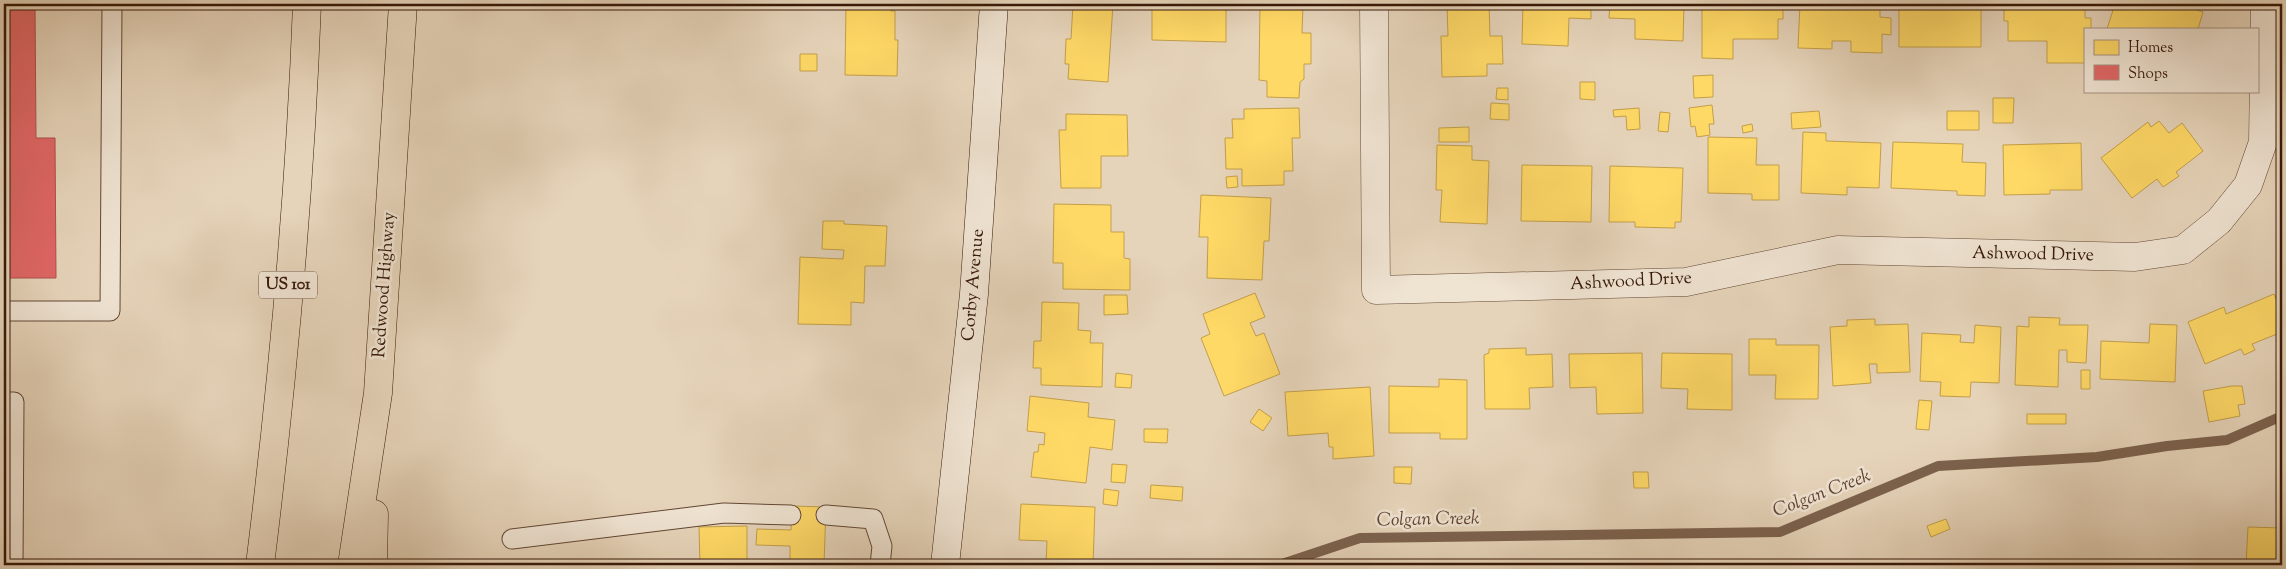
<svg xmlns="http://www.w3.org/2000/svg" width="2286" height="569" font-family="'Sorts Mill Goudy',serif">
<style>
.homes{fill:#ffd966;stroke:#c39f4a}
.shops{fill:#e06666;stroke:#ad4f4a}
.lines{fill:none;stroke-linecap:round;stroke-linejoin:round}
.stream{stroke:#7c624e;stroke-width:10}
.lane-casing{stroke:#634734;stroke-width:21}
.street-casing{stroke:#634734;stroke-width:29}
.secondary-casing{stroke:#371808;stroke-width:29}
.highway-casing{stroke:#371808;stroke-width:29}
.lane{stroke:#efe3d2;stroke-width:19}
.street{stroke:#efe3d2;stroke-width:28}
.secondary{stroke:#efe3d2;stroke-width:28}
.highway{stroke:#e6d4ba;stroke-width:28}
.labels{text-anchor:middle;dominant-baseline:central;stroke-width:5;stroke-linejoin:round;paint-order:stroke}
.shield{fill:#efe3d2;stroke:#6e5545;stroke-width:1}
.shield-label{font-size:16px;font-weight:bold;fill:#371808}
.street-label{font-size:18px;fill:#371808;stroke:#efe3d2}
.water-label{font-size:19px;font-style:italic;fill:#5f4331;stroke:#efe3d2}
</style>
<rect width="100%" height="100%" fill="#e6d4ba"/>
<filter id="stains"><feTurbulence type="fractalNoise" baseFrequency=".004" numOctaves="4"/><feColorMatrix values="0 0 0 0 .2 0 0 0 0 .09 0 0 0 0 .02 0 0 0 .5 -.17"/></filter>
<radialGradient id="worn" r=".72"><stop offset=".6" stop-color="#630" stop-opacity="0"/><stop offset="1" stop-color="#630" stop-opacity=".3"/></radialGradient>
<!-- homes -->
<path class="homes" d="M846 4H891V11H895V40H898L897 76 845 75Z
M1073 4H1113L1108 82 1068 79 1069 64H1065L1066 39H1071Z
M1152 4H1226V42L1152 40Z
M1260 4H1303L1302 33H1311V64H1304V79L1300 82 1299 98 1267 97V81L1259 80Z
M1447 4H1489L1490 36H1502L1503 64H1487V76L1442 77 1441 36H1448Z
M1523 4H1591V19L1569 18 1568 46 1522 44Z
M1610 4H1684L1683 41 1635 39V19L1609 18Z
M1702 4H1783V19H1778V39H1733V59L1702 58Z
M1800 4H1880V17L1891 18V35L1882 34V53L1851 52V41H1832V49L1798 48Z
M1899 4H1981V47H1899Z
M2004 4H2085V18H2091V29H2085V63H2047V41H2008V21H2004Z
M2115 4H2178L2203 12 2198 29H2107Z
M800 54H817V71H800Z
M1713 75V97L1694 98 1693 76Z
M1580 82H1595V100L1580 99Z
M1497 88H1508V100L1496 99Z
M1993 98H2014L2013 123H1993Z
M1491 103 1509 104V120L1490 119Z
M1712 105 1714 124H1709L1710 135 1697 137 1695 126 1691 127 1689 108Z
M1299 108 1300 138H1292L1293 171H1284V185L1242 186V169H1226L1225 138H1233L1232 119H1244V109Z
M1639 108 1640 129 1627 130 1626 116 1614 117 1613 110Z
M1819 111 1821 127 1792 129 1791 113Z
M1947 111H1979V130H1947Z
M1660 112 1670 113 1668 132 1658 131Z
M1066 114 1127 115 1128 156H1101V188H1061L1059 130H1066Z
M2159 121 2169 133 2182 123 2203 151 2176 172 2179 176 2163 187 2157 179 2132 198 2101 158 2148 122 2151 127Z
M1752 124 1753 131 1743 133 1742 126Z
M1469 127V142H1439V128Z
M1803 132 1826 133V141L1881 143 1879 188 1847 187V195L1801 193Z
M1708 137 1757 138 1756 165H1779V200H1752V194L1708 193Z
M1893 142 1963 144 1962 162 1986 163 1985 196 1957 195V191L1891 188Z
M2081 143 2082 190H2050V194L2004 195 2003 145Z
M1437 145 1472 146V160L1489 161 1487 224 1440 222 1442 190H1436Z
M1522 165 1592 166 1591 222 1521 221Z
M1610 166 1683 168 1681 222H1675V228L1635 227V222H1609Z
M1237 176 1238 187 1227 188 1226 177Z
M1201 195 1271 198 1269 241H1264L1262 280 1207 278 1208 237H1199Z
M1054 204 1111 205V232H1124V258L1130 259V290L1063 289V263H1053Z
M823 221H844V224L887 226 885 266H865L864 303 851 302V325L798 324 800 257 843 259 844 250 822 249Z
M1255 293 1265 317 1250 323 1256 336 1264 333 1280 374 1224 396 1201 338 1210 334 1203 314Z
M2274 294 2282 314V332L2252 344 2255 350 2244 355 2241 349 2205 364 2188 322 2224 307 2226 314Z
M1104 295H1127L1128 314 1104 315Z
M1042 302 1079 303 1078 330 1091 331 1090 343H1103L1102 387 1041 385V368H1033L1034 341H1041Z
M2029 317 2060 318 2059 325H2088L2086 363 2067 362V350H2059L2058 387 2015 385 2017 326 2029 327Z
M1875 319V325L1908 324 1910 372 1877 373V364H1869L1871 383 1833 386 1830 327 1847 326V320Z
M2150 324 2177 325 2175 382 2100 379 2101 341 2149 343Z
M1975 325 2001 327 1999 383 1971 382 1970 397 1940 396 1941 382 1920 381 1922 333 1961 335 1960 342 1974 343Z
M1749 339H1776V345H1819L1818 399H1775L1776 375H1749Z
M1526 348V355L1552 354 1553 387 1529 388 1530 409H1485L1484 355 1489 353V349Z
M1642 353 1643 413 1597 414 1596 387 1570 388 1569 354Z
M1662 353 1732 354V410L1687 409 1688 389 1661 388Z
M2081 370H2090V389H2081Z
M1116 373 1132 375 1131 388 1115 387Z
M1439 379 1467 380V439H1440V433H1389V386L1439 387Z
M2232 386H2242L2245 404 2238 405 2240 416 2209 422 2203 391Z
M1370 387 1374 456 1333 459V447H1329L1328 433 1288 436 1285 392Z
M1030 396 1089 403 1088 417 1115 420 1112 450 1090 447 1086 483 1031 477 1034 452H1038L1039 444 1044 445 1045 433 1027 431Z
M1919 400 1932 401 1929 430 1916 429Z
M1259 409 1272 418 1263 431 1250 422Z
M2027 414H2066V424H2027Z
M1144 429H1168L1167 443 1144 442Z
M1112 464 1127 465 1125 483 1111 482Z
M1394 467H1412L1411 484 1394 483Z
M1633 472H1648L1649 488H1634Z
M1151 485 1183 487 1182 501 1150 498Z
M1104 489 1119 491 1117 506 1103 504Z
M1021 504 1095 507 1093 565H1046L1047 541 1019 540Z
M792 506 826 507 824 565H790V546L756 545 757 529 791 530Z
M1946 519 1950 529 1931 537 1927 526Z
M747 526V563L700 565 699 527Z
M2248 527 2282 528V565H2246Z
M2158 559 2210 563V565H2157Z
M2001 560 2055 563V565H2001Z
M2068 561 2121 562V565H2068Z"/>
<!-- shops -->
<path class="shops" d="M4 4H35L36 138H55L56 278H4Z"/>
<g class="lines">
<!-- stream -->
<path class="stream" d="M1279 565 1360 538 1780 532 1938 466 2097 457 2167 446 2227 440 2282 416"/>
<!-- lane casing -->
<g class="lane-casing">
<path id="lane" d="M4 311H110L112 4
M4 402H14L13 565
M826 515 873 519 882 546 880 565
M512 539 724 513 791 515"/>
</g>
<!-- street casing -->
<g class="street-casing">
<path id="street" d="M1374 4 1376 290 1686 282 1838 250 2135 257 2183 250 2219 221 2248 185 2263 142 2265 4"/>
</g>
<!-- secondary casing -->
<g class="secondary-casing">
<path id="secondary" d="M945 565 974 294 994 4"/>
</g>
<!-- highway casing -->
<g class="highway-casing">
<path id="highway" d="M260 565C283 379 300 191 307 4
M352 565 378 393 403 4
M373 565 374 514"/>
</g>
<!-- lane -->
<use href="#lane" class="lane"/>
<!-- street -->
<use href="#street" class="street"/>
<!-- secondary -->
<use href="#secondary" class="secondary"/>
<!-- highway -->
<use href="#highway" class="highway"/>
</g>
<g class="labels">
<!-- shield labels -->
<rect class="shield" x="259" y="271.5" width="58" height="27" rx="4"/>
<g class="shield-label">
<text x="288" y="285">US 101</text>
</g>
<!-- street labels -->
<g class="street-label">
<text transform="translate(2033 255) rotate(1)">Ashwood Drive</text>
<text transform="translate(1631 282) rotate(-3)">Ashwood Drive</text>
<text transform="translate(385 285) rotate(-86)">Redwood Highway</text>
<text transform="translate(974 285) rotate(-85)">Corby Avenue</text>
</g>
<!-- water labels -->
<g class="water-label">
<text transform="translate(1822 494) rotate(-21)">Colgan Creek</text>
<text transform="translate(1428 520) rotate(-1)">Colgan Creek</text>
</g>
</g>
<!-- margin -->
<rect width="2286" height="569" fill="none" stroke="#e6d4ba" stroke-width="20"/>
<rect x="5" y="5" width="2276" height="559" fill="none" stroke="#371808" stroke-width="2.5"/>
<rect x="10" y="10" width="2266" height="549" fill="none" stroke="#371808"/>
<!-- legend -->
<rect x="2084" y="28" width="175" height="65" fill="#efe3d2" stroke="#a59281"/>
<rect x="2094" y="40" width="25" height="15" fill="#ffd966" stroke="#a59281"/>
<text x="2128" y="52" font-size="15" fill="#371808">Homes</text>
<rect x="2094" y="65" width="25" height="15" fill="#e06666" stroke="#a59281"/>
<text x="2128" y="78" font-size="15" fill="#371808">Shops</text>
<rect width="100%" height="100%" filter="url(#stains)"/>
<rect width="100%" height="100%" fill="url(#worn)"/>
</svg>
